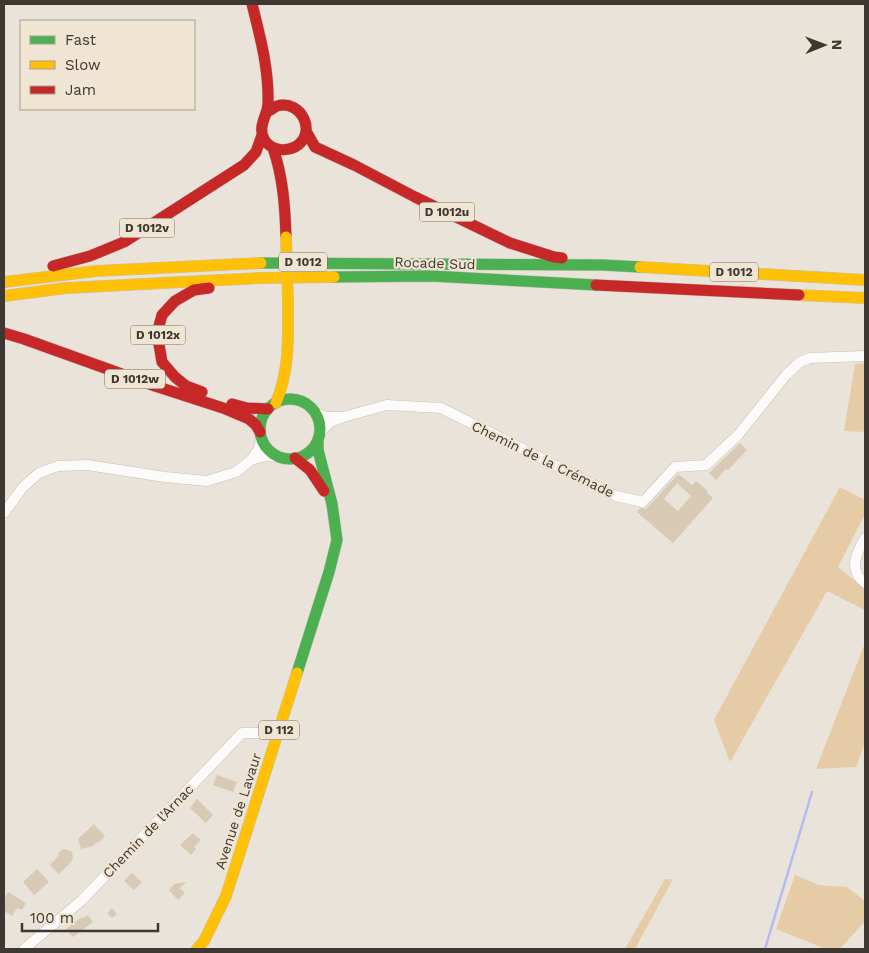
<svg xmlns="http://www.w3.org/2000/svg" width="869" height="953" font-family="'Work Sans',sans-serif">
<style>
.green{fill:#e5cca6}
.lines{fill:none;stroke-linecap:round;stroke-linejoin:round}
.stream{stroke:#b5baf2;stroke-width:2.5}
.building{fill:#d8cab5;fill-rule:evenodd}
.street-casing{stroke:#c5c0b8;stroke-width:11}
.fast-casing{stroke:#c5c0b8;stroke-width:12}
.slow-casing{stroke:#c5c0b8;stroke-width:12}
.jam-casing{stroke:#c5c0b8;stroke-width:12}
.street{stroke:#fcfbf9;stroke-width:10}
.fast{stroke:#4caf50;stroke-width:11}
.slow{stroke:#ffc107;stroke-width:11}
.jam{stroke:#c62828;stroke-width:11}
.slow-bridge-casing{stroke:#c5c0b8;stroke-width:12;stroke-linecap:butt}
.slow-bridge{stroke:#ffc107;stroke-width:11}
.labels{text-anchor:middle;dominant-baseline:central;stroke-width:4.5;stroke-linejoin:round;paint-order:stroke}
.shield{fill:#f0e4d2;stroke:#736c61;stroke-width:1}
.shield-label{font-size:12px;font-weight:bold;fill:#3d3831}
.street-label{font-size:14px;fill:#3d3831;stroke:#f0e4d2}
</style>
<rect width="100%" height="100%" fill="#e9e3d9"/>
<!-- green -->
<path class="green" d="M865 363V432L844 431 855 364Z
M840 487 865 500V514L838 567 865 589V610L827 591 730 762 714 720Z
M865 643V743L856 767 816 769Z
M795 875 819 885 847 887 865 901V921L840 949H826L776 929Z
M665 879H673L635 949H625Z"/>
<g class="lines">
<!-- stream -->
<path class="stream" d="M765 949 812 792"/>
</g>
<!-- building -->
<path class="building" d="M740 443 747 450 728 470 726 469 716 480 709 473Z
M678 474 692 485 696 481 708 491 706 492 713 498 673 543 637 512 640 508 645 509 648 507ZM677 483 691 496 678 511 664 499Z
M217 775 237 782 233 792 213 785Z
M197 799 213 815 206 823 190 808Z
M94 824 105 836 98 843 97 842 93 846 81 849 78 839Z
M193 833 201 840 194 847 196 849 191 855 180 845Z
M63 849H65L72 852 73 858 71 862 59 874 50 865 58 856 59 852Z
M37 869 49 882 34 895 23 882Z
M132 873 142 882 134 890 124 881Z
M186 882 180 888 185 893 178 900 169 890 174 884Z
M8 892 26 903 22 910 17 908 12 916 4 911V906L6 901 4 900V899Z
M112 908 117 914 112 918 107 913Z
M88 915 93 922 73 937 66 929 82 917 83 918Z"/>
<g class="lines">
<!-- street casing -->
<g class="street-casing">
<path id="street" d="M315 413 327 417H339
M319 433 330 422 343 417 387 405 441 408 616 496 643 502 675 467 706 465 738 435 786 375 800 362 810 358 865 356
M251 460 258 450 262 438
M4 513 23 487 39 473 58 466 87 465 165 477 207 481 236 472 251 460 260 457 268 456 280 457
M865 538C856 553 848 571 865 583
M24 949 82 900 242 733H278"/>
</g>
<!-- fast casing -->
<g class="fast-casing">
<path id="fast" d="M261 263 603 265 640 267
M334 277 431 276 596 285
M260 429a30 30 0 1 1 60 0a30 30 0 1 1-60 0Z
M297 673 329 572 337 540 332 504 318 450V439"/>
</g>
<!-- slow casing -->
<g class="slow-casing">
<path id="slow" d="M640 267 865 280
M4 282 96 271 261 263
M799 295 865 298
M4 296 66 288 261 278 334 277
M276 403C290 369 288 337 288 301
M197 949 204 941 226 896 297 673"/>
</g>
<!-- jam casing -->
<g class="jam-casing">
<path id="jam" d="M252 4C260 36 269 69 268 103 268 115 257 126 264 139 270 150 285 152 295 147 318 134 302 99 277 106 274 108 270 110 267 112
M306 131 315 147 354 165 415 197 510 243 554 257 562 258
M273 148C283 177 285 206 286 237
M53 266 90 256 124 242 244 165 256 152 262 135
M596 285 799 295
M4 333 24 339 155 386 223 408 249 419 256 425 260 432
M202 392 186 386 175 377 162 362 157 333 162 315 175 301 194 290 209 288
M232 404 247 408 268 409
M295 458 310 470 324 491"/>
</g>
<!-- street -->
<use href="#street" class="street"/>
<!-- fast -->
<use href="#fast" class="fast"/>
<!-- slow -->
<use href="#slow" class="slow"/>
<!-- jam -->
<use href="#jam" class="jam"/>
<!-- slow-bridge casing -->
<g class="slow-bridge-casing">
<path id="slow-bridge" d="M286 237 288 301"/>
</g>
<!-- slow-bridge -->
<use href="#slow-bridge" class="slow-bridge"/>
</g>
<g class="labels">
<!-- shield labels -->
<g class="shield">
<rect x="419.5" y="202.5" width="55" height="19" rx="4"/>
<rect x="119.5" y="218.5" width="55" height="19" rx="4"/>
<rect x="279" y="252.5" width="48" height="19" rx="4"/>
<rect x="710" y="262.5" width="48" height="19" rx="4"/>
<rect x="130.5" y="325.5" width="55" height="19" rx="4"/>
<rect x="105" y="369.5" width="60" height="19" rx="4"/>
<rect x="259" y="720.5" width="40" height="19" rx="4"/>
</g>
<g class="shield-label">
<text x="447" y="212">D 1012u</text>
<text x="147" y="228">D 1012v</text>
<text x="303" y="262">D 1012</text>
<text x="734" y="272">D 1012</text>
<text x="158" y="335">D 1012x</text>
<text x="135" y="379">D 1012w</text>
<text x="279" y="730">D 112</text>
</g>
<!-- street labels -->
<g class="street-label">
<text transform="translate(435 263) rotate(2)">Rocade Sud</text>
<text transform="translate(543 459) rotate(26)">Chemin de la Crémade</text>
<text transform="translate(238 811) rotate(-72)">Avenue de Lavaur</text>
<text transform="translate(148 831) rotate(-46)">Chemin de l'Arnac</text>
</g>
</g>
<!-- border -->
<rect width="869" height="953" fill="none" stroke="#3d3831" stroke-width="10"/>
<!-- legend -->
<rect x="20" y="20" width="175" height="90" fill="#f0e4d2" stroke="#a89f92"/>
<rect x="30" y="36" width="25" height="8" fill="#4caf50" stroke="#a89f92"/>
<text x="65" y="45" font-size="15" fill="#3d3831">Fast</text>
<rect x="30" y="61" width="25" height="8" fill="#ffc107" stroke="#a89f92"/>
<text x="65" y="70" font-size="15" fill="#3d3831">Slow</text>
<rect x="30" y="86" width="25" height="8" fill="#c62828" stroke="#a89f92"/>
<text x="65" y="95" font-size="15" fill="#3d3831">Jam</text>
<!-- north arrow -->
<g transform="translate(824 45) rotate(89)" stroke="#f0e4d2" stroke-width="4" paint-order="stroke">
<path d="M0-4L9 19L0 12L-9 19Z" fill="#3d3831"/>
<text y="-8" font-size="14" font-weight="bold" text-anchor="middle" fill="#3d3831">N</text>
</g>
<!-- scale -->
<path d="M22 923v8h136v-8" fill="none" stroke="#3d3831" stroke-width="2.5"/>
<text x="30" y="923" font-size="15" fill="#3d3831" stroke="#f0e4d2" stroke-width="4" paint-order="stroke">100 m</text>
</svg>
